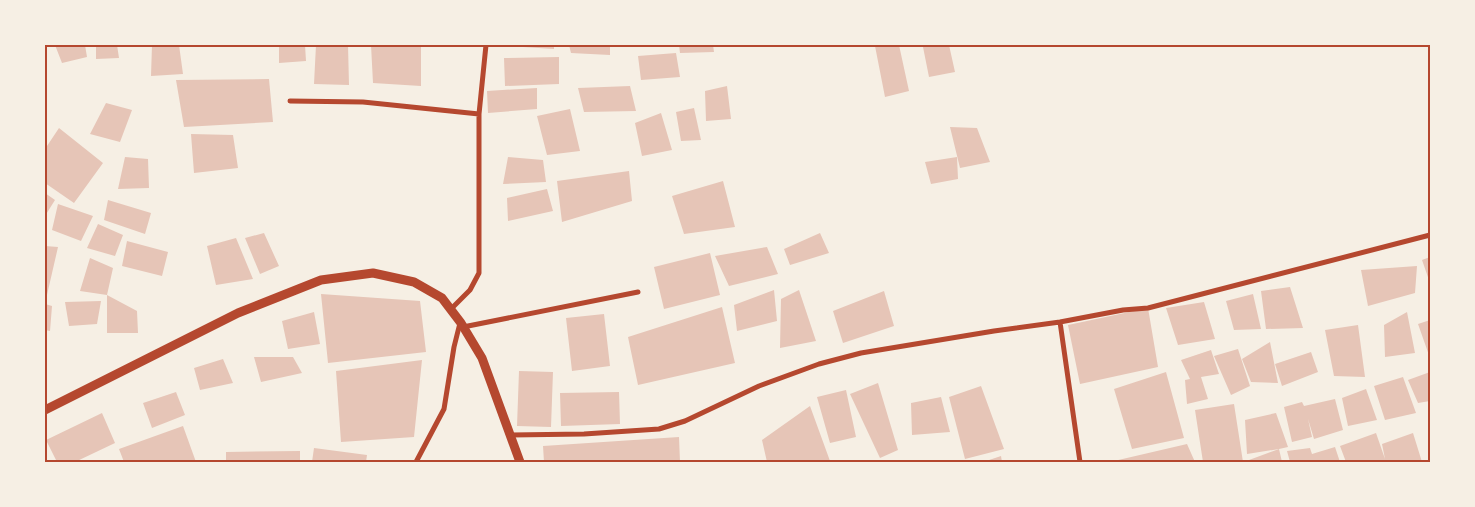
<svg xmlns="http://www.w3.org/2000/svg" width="1475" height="507" font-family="Lato,sans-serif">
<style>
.building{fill:#e6c5b7}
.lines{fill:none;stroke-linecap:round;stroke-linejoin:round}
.minor{stroke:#b5482f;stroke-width:5}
.tertiary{stroke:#b5482f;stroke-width:9}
.neatline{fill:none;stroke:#b5482f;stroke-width:2}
</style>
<rect width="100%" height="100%" fill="#f6efe4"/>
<!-- building -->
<path class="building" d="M55 45H85L87 57 62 63Z
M96 45H117L119 58 96 59Z
M152 45H179L183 74 151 76Z
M279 45H305L306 61 279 63Z
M316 45H348L349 85 314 84Z
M371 45H421V86L373 83Z
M524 45H554V49L523 47Z
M569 45H610V55L571 53Z
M679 45H713L714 52 680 53Z
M878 45H899L909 91 885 97 875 46Z
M931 45H949L955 72 929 77 923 47Z
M676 53 680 77 641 80 638 56Z
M559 57V84L505 86 504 58Z
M269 79 273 122 184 127 176 80Z
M630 86 636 111 584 112 578 88Z
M727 86 731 119 706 121 705 91Z
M537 88V109L488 113 487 91Z
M106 103 132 110 120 142 90 134Z
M694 108 701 140 681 141 676 112Z
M570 109 580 151 547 155 537 116Z
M661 113 672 150 642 156 635 123Z
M950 127 977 128 990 162 960 168Z
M59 128 103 163 74 203 45 183V149Z
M191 134 233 135 238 168 194 173Z
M125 157 148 159 149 188 118 189Z
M508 157 543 160 546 182 503 184Z
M957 157 958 179 931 184 925 162Z
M629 171 632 201 562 222 557 181Z
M723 181 735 227 684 234 672 196Z
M547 189 553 211 508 221 507 198Z
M45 193 55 200 45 216Z
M108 200 151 213 145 234 104 220Z
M58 204 93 216 81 241 52 230Z
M98 224 123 235 115 256 87 248Z
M264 233 279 266 260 274 245 238Z
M820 233 829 253 790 265 784 249Z
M236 238 253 279 216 285 207 246Z
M127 241 168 252 162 276 122 266Z
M45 246 58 247 47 295 45 294Z
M767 247 778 274 729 286 715 256Z
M710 253 720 295 664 309 654 267Z
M1430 257V283L1422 260Z
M90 258 113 268 107 295 80 291Z
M1417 266 1415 293 1368 306 1361 270Z
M1290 287 1303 328 1266 329 1261 291Z
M774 290 777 321 737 331 734 305Z
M799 290 816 341 780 348 781 299Z
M884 291 894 326 843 343 833 311Z
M321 294 420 301 426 352 328 363Z
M1253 294 1261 329 1234 330 1226 301Z
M107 295 137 311 138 333H107Z
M101 301 97 324 69 326 65 302Z
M1204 302 1215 339 1178 345 1166 308Z
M45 304 52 306 50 331 45 330Z
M722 307 735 363 638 385 628 337Z
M1148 308 1158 367 1080 384 1068 325Z
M314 312 320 344 288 349 282 321Z
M1407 312 1415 353 1385 357 1384 325Z
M604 314 610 366 572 371 566 318Z
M1430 320V358L1418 324Z
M1358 325 1365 377 1334 376 1325 330Z
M1270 342 1278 383 1251 382 1242 359Z
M1238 349 1250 386 1231 395 1214 356Z
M1211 350 1219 374 1201 377 1208 399 1187 404 1185 380 1190 379 1181 360Z
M1311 352 1318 372 1282 386 1275 364Z
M254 357H293L302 373 261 382Z
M223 359 233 383 200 390 194 368Z
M422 360 414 437 341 442 336 371Z
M519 371 553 372 551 427 517 426Z
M1166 372 1184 438 1132 449 1114 389Z
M1430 372V401L1418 403 1408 380Z
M1403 377 1416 413 1385 420 1374 386Z
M878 383 898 450 880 458 850 394Z
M981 386 1004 449 965 459 949 397Z
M1366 389 1377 420 1348 426 1342 398Z
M846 390 856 437 830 443 817 397Z
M176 392 185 415 152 428 143 403Z
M619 392 620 424 561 426 560 393Z
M941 397 950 432 912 435 911 403Z
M1335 399 1343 430 1314 439 1308 419 1312 437 1292 442 1284 407 1302 402 1304 406Z
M1234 404 1243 462H1203L1195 410Z
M810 406 830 461 767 462 762 440Z
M102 413 115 443 75 462H57L46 440Z
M1276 413 1288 447 1279 449 1282 462H1249V460L1279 449 1247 454 1245 420Z
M183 426 196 462H124L119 449Z
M1376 433 1385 459 1382 444 1413 433 1422 462H1346L1340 446Z
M679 437 680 462H544L543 446Z
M1187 444 1195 462H1114V461Z
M1335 447 1340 462H1290L1287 451 1310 448 1312 454Z
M314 448 367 455 366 462H312Z
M300 451V462H226V452Z
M1001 456 1002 462H983Z"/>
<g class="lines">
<!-- minor -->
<path class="minor" d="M290 101 363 102 479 114
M451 309 470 290 479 273V114L486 45
M1060 322 1080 462
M463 327 638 292
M511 435 584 434 659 429 685 421 759 386 819 364 861 353 994 331 1060 322 1123 310 1148 308 1430 235
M416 462 444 409 454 347 460 323"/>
<!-- tertiary -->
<path class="tertiary" d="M45 410 238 313 321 280 373 273 414 282 442 298 461 323 482 358 520 462"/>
</g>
<!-- border -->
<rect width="1475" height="507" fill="none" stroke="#f6efe4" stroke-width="92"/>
<rect x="46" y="46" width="1383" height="415" class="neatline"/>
</svg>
